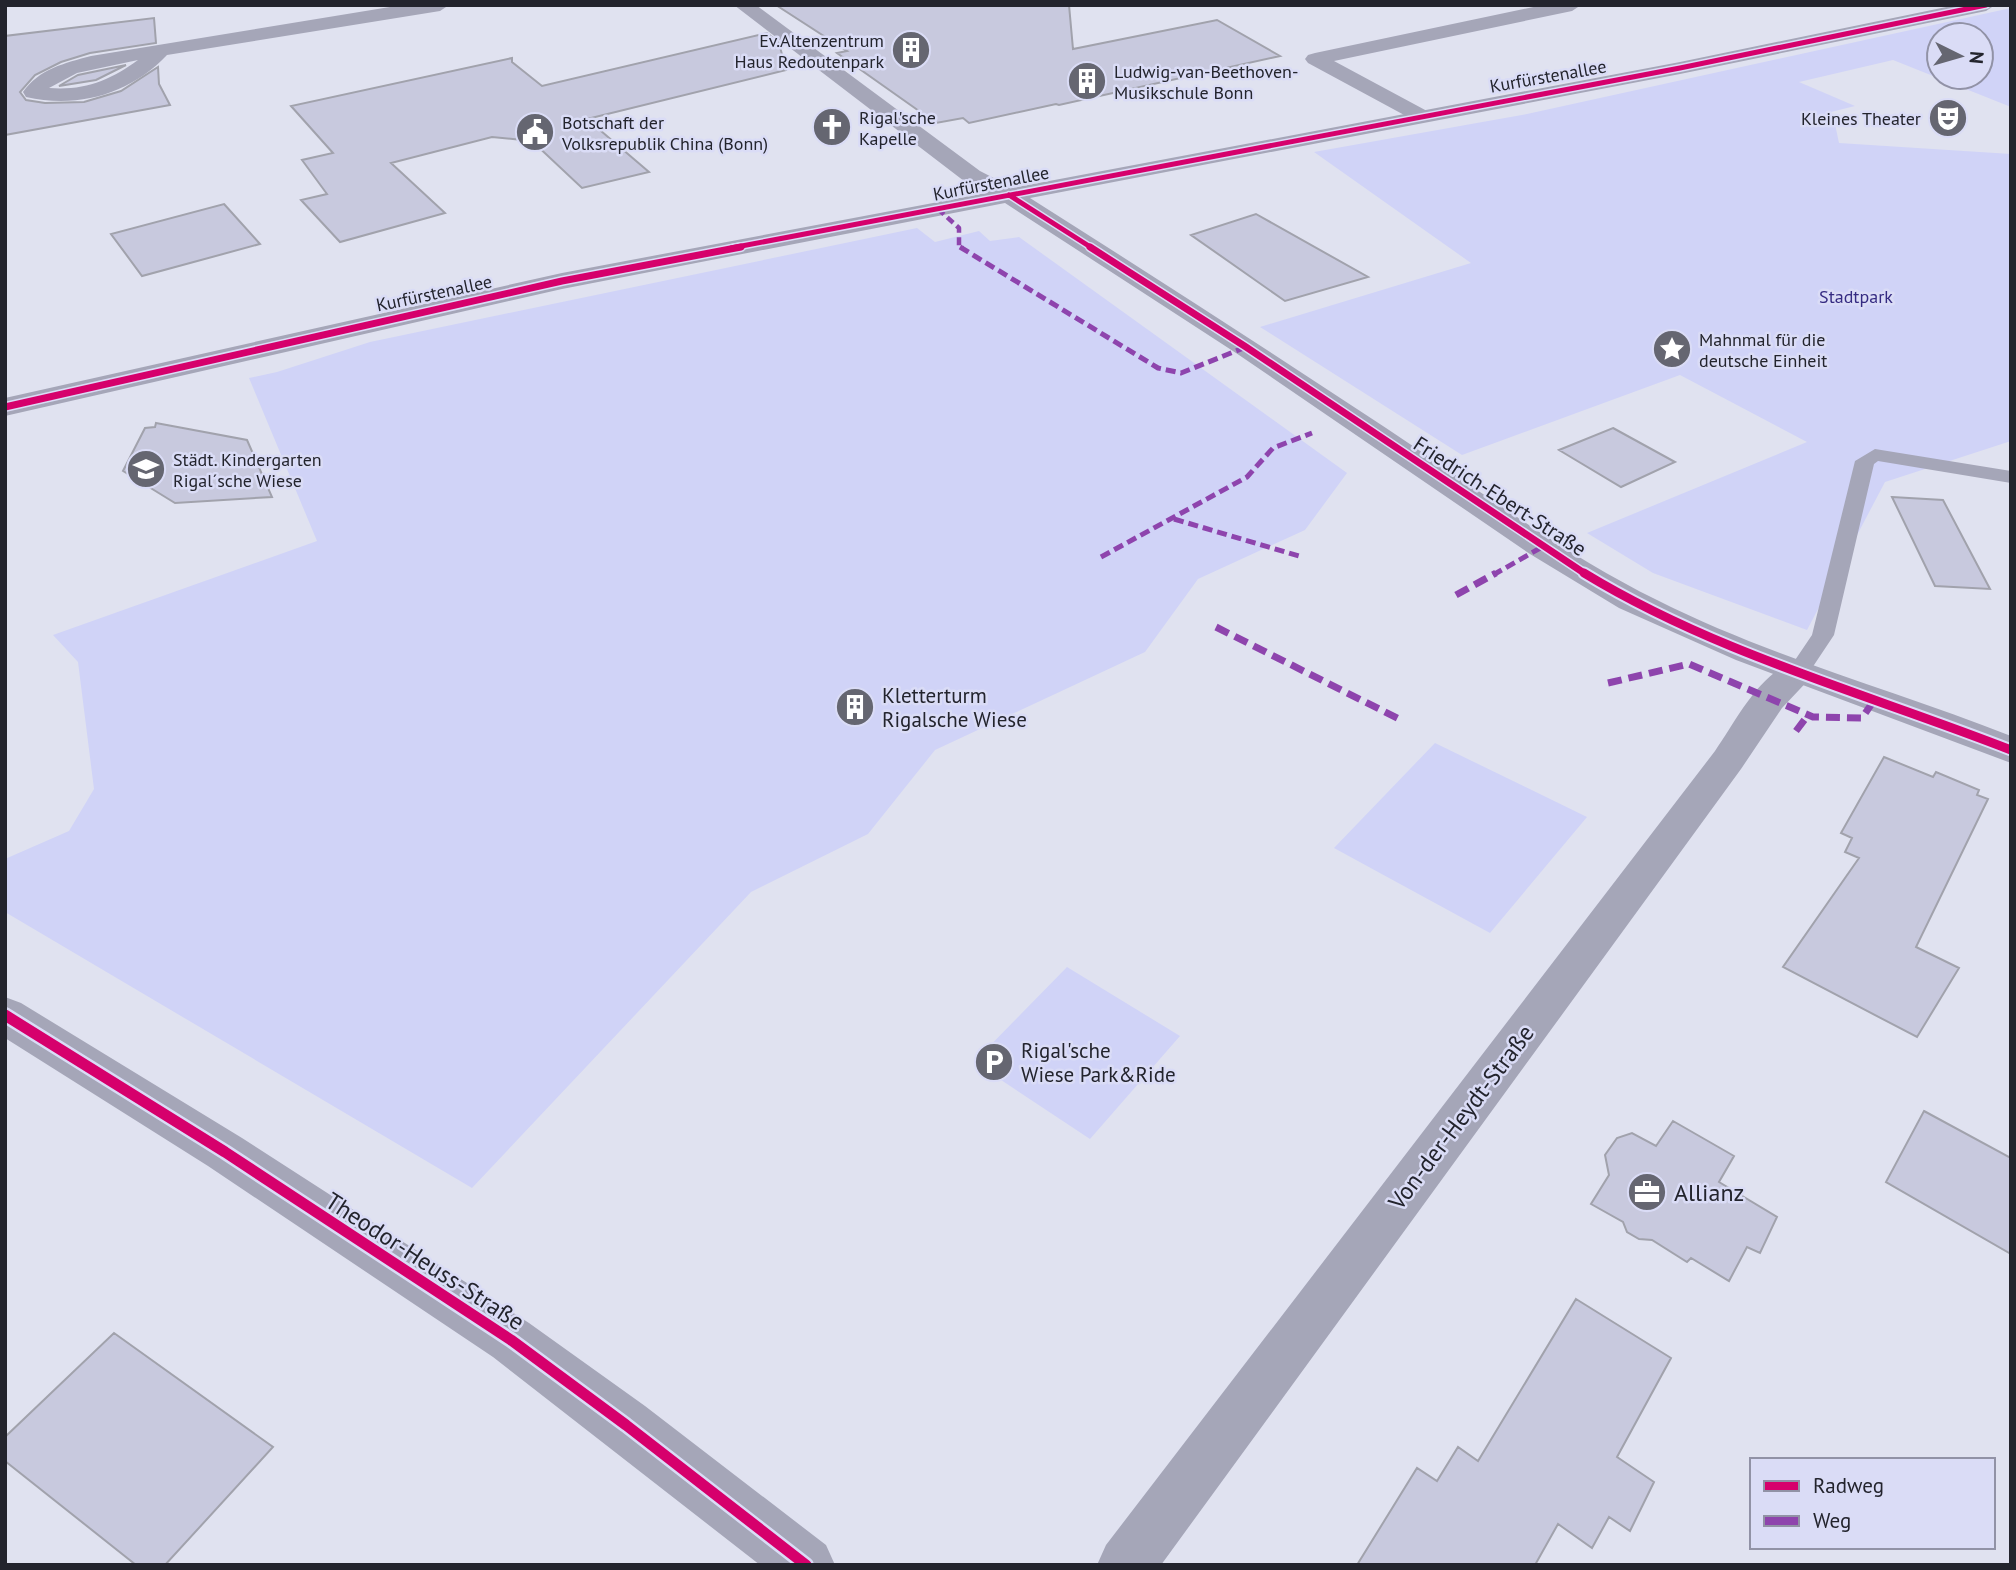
<svg xmlns="http://www.w3.org/2000/svg" width="2016" height="1570" font-family="'PT Sans',sans-serif">
<style>
.green{fill:#d0d3f7;fill-rule:evenodd}
.building{fill:#c8c9de;stroke:#a1a2ac;stroke-width:2}
.lines{fill:none;stroke-linecap:round;stroke-linejoin:round}
.service{fill:#a5a6b8;fill-rule:evenodd}
.minor{fill:#a5a6b8;fill-rule:evenodd}
.tertiary{fill:#a5a6b8;fill-rule:evenodd}
.quiet-far2{stroke:#8e44ad;stroke-width:4.5;stroke-dasharray:8 4.5;stroke-linecap:butt}
.quiet-far1{stroke:#8e44ad;stroke-width:5;stroke-dasharray:10 5;stroke-linecap:butt}
.quiet{stroke:#8e44ad;stroke-width:7;stroke-dasharray:14 7;stroke-linecap:butt}
.cycleway-far3-casing{stroke:#dadcf6;stroke-width:8}
.cycleway-far2-casing{stroke:#dadcf6;stroke-width:10}
.cycleway-far1-casing{stroke:#dadcf6;stroke-width:13}
.cycleway-casing{stroke:#dadcf6;stroke-width:16}
.cycleway-far3{stroke:#d6006c;stroke-width:5}
.cycleway-far2{stroke:#d6006c;stroke-width:7}
.cycleway-far1{stroke:#d6006c;stroke-width:9}
.cycleway{stroke:#d6006c;stroke-width:11}
.labels{text-anchor:middle;dominant-baseline:central;stroke-width:5;stroke-linejoin:round;paint-order:stroke}
.far-poi-label{font-size:18px;fill:#23242d;stroke:#dadcf6;text-anchor:start}
.far-street-label{font-size:18px;fill:#23242d;stroke:#dadcf6}
.far-park-label{font-size:18px;fill:#352b82;stroke:#dadcf6}
.street-label{font-size:21px;fill:#23242d;stroke:#dadcf6}
.poi-label{font-size:21px;fill:#23242d;stroke:#dadcf6;text-anchor:start}
.near-street-label{font-size:24px;fill:#23242d;stroke:#dadcf6}
.near-poi-label{font-size:24px;fill:#23242d;stroke:#dadcf6;text-anchor:start}
</style>
<rect width="100%" height="100%" fill="#e0e2f0"/>
<!-- green -->
<path class="green" d="M2011 8V107L1893 60 1799 82 1855 106 1827 113 1835 124 1839 143 2011 154V441L1885 482 1807 630 1653 573 1587 533 1807 442 1680 375 1462 455 1260 327 1471 263 1314 152 1527 114ZM1939 35H1981V77H1939Z
M917 228 935 242 979 231 990 241 1019 237 1347 473 1305 530 1198 579 1145 652 935 750 868 834 751 892 472 1188 5 912V859L69 831 94 789 78 662 53 635 317 541 249 378 277 372 370 342Z
M1435 743 1587 817 1490 933 1334 848Z
M1067 967 1180 1036 1090 1139 974 1062Z"/>
<!-- building -->
<path class="building" d="M776 5H1069L1073 49 1217 20 1280 56 1059 105 1056 104 969 123 963 118 936 123 837 53 847 51Z
M154 18 156 43 90 53 61 62 35 75 20 92 26 100 45 103 84 102 121 91 158 67 159 84 170 105 5 135V36Z
M767 33 779 43 786 70 587 119 649 172 582 188 532 141 492 137 391 163 445 213 340 242 301 200 327 194 302 160 333 153 291 106 512 58V62L542 86Z
M126 65 96 80 59 86 78 75Z
M224 204 260 244 142 276 111 234Z
M1256 214 1368 277 1285 301 1191 235Z
M156 423 247 440 272 497 175 503 123 471 145 428 155 427Z
M1613 428 1675 462 1621 487 1559 450Z
M1892 497 1943 500 1990 589 1935 586Z
M1884 757 1933 777 1936 772 1979 790 1977 795 1988 799 1916 947 1959 968 1917 1037 1783 967 1859 858 1845 852 1852 838 1841 833Z
M1924 1111 2011 1158V1254L1886 1182Z
M1673 1121 1734 1156 1719 1182 1777 1217 1760 1253 1747 1247 1729 1281 1691 1258 1687 1262 1652 1240 1639 1239 1627 1232 1623 1222 1591 1204 1609 1175 1605 1155 1617 1138 1632 1133 1656 1146Z
M1576 1299 1671 1358 1617 1457 1654 1482 1630 1531 1609 1517 1592 1548 1558 1524 1535 1565H1357L1417 1468 1437 1481 1458 1447 1478 1461Z
M114 1333 273 1447 165 1565H136L5 1461V1437Z"/>
<g class="lines">
<!-- service -->
<path class="service" d="M1875 449 2011 471V483L1878 461 1874 464 1834 635 1806 677 1798 679 1790 677 1787 672 1812 635 1855 461Z"/>
<!-- minor -->
<path class="minor" d="M402 5H449L440 11 167 55C130 94 78 109 26 97L23 92C39 69 65 63 91 56ZM138 60C111 80 84 91 49 88L77 73Z
M734 5H756L980 171 1017 190 1021 195 1017 200 1009 202 1001 200 964 181Z
M1543 5H1581L1572 11 1334 61 1427 111 1430 116 1427 121 1419 123 1308 63 1305 59 1308 55 1315 53Z
M1798 660 1811 664 1816 672 1782 708 1741 769 1161 1565H1097L1106 1545 1715 751C1736 721 1760 671 1798 660Z"/>
<!-- tertiary -->
<path class="tertiary" d="M1956 5H1995L1986 11 1680 74 1030 198C1150 274 1268 350 1386 428 1475 487 1562 553 1657 600 1770 657 1894 690 2011 736V763L1736 660 1619 608 1530 554 1236 353 1005 203 562 289 5 416V398L562 273 1680 62Z
M5 997 21 1003 242 1138 529 1323 645 1406 826 1545 835 1565H760L493 1357 208 1166 5 1038Z"/>
<!-- quiet-far2 -->
<path class="quiet-far2" d="M938 209 959 228V246L963 248"/>
<!-- quiet-far1 -->
<path class="quiet-far1" d="M960 247 1158 368 1181 373 1246 347
M1174 519 1299 556
M1101 557 1247 477 1273 448 1312 433
M1493 575 1542 547"/>
<!-- quiet -->
<path class="quiet" d="M1456 595 1496 573
M1216 627 1403 721
M1608 683 1689 664 1813 717 1862 718 1875 699
M1796 731 1808 715"/>
<!-- cycleway-far3 casing -->
<g class="cycleway-far3-casing">
<path id="cycleway-far3" d="M1009 195 1092 248
M731 248 1680 68 1986 5"/>
</g>
<!-- cycleway-far2 casing -->
<g class="cycleway-far2-casing">
<path id="cycleway-far2" d="M1090 247 1246 347 1587 575
M5 407 562 281 741 247"/>
</g>
<!-- cycleway-far1 casing -->
<g class="cycleway-far1-casing">
<path id="cycleway-far1" d="M1584 573C1715 653 1868 694 2011 750"/>
</g>
<!-- cycleway casing -->
<g class="cycleway-casing">
<path id="cycleway" d="M5 1015 225 1152 511 1340 626 1425 806 1565"/>
</g>
<!-- cycleway-far3 -->
<use href="#cycleway-far3" class="cycleway-far3"/>
<!-- cycleway-far2 -->
<use href="#cycleway-far2" class="cycleway-far2"/>
<!-- cycleway-far1 -->
<use href="#cycleway-far1" class="cycleway-far1"/>
<!-- cycleway -->
<use href="#cycleway" class="cycleway"/>
</g>
<!-- icons -->
<defs>
<g id="building-disc" transform="scale(2.0125)"><circle r="9.5" fill="#656671" stroke="#dadcf6"/><path d="M-4-6H4V6H1V3H-1V6H-4ZM-2.5-4.3h1.7v1.8h-1.7ZM.8-4.3h1.7v1.8H.8ZM-2.5-1h1.7V.8h-1.7ZM.8-1h1.7V.8H.8Z" fill="#fff"/></g>
<g id="theatre-disc" transform="scale(2.0125)"><circle r="9.5" fill="#656671" stroke="#dadcf6"/><path d="M-5-5.5Q0-4 5-5.5V0Q5 5 0 6Q-5 5-5 0ZM-3.3-2.5H-1v1.5H-3.3ZM1-2.5H3.3v1.5H1ZM-2.8 1Q0 5.5 2.8 1Z" fill="#fff"/></g>
<g id="church-disc" transform="scale(2.0125)"><circle r="9.5" fill="#656671" stroke="#dadcf6"/><path d="M-1.2-6h2.4v3.5h3.3v2.4h-3.3V6h-2.4V-.1h-3.3v-2.4h3.3Z" fill="#fff"/></g>
<g id="civic-disc" transform="scale(2.0125)"><circle r="9.5" fill="#656671" stroke="#dadcf6"/><path d="M-.6-6.5H3V-4.5H.6V-3L4-1V1h2V6H-6V1h2V-1L-.6-3ZM-1.2 2.5V6h2.4V2.5Z" fill="#fff"/></g>
<g id="sight-disc" transform="scale(2.0125)"><circle r="9.5" fill="#656671" stroke="#dadcf6"/><path d="M0-6L1.8-2.2L6-1.7L2.9 1.2L3.7 5.4L0 3.3L-3.7 5.4L-2.9 1.2L-6-1.7L-1.8-2.2Z" fill="#fff"/></g>
<g id="school-disc" transform="scale(2.0125)"><circle r="9.5" fill="#656671" stroke="#dadcf6"/><path d="M0-5L7-2L0 1L-7-2ZM-4 1L0 2.5L4 1V4Q0 6-4 4Z" fill="#fff"/></g>
<g id="parking-disc" transform="scale(2.0125)"><circle r="9.5" fill="#656671" stroke="#dadcf6"/><path d="M-3.5-5.5H1a3.5 3.5 0 0 1 0 7H-1V5.5H-3.5ZM-1-3.4V-.6H.8a1.4 1.4 0 0 0 0-2.8Z" fill="#fff"/></g>
<g id="office-disc" transform="scale(2.0125)"><circle r="9.5" fill="#656671" stroke="#dadcf6"/><path d="M-6-3h4V-5.5h4V-3h4V5H-6ZM-1-4.5V-3h2v-1.5ZM-6 0V1H6V0Z" fill="#fff"/></g>
</defs>
<g fill-rule="evenodd">
<use href="#building-disc" x="911" y="50"/>
<use href="#building-disc" x="1087" y="81"/>
<use href="#theatre-disc" x="1948" y="118"/>
<use href="#church-disc" x="832" y="127"/>
<use href="#civic-disc" x="535" y="132"/>
<use href="#sight-disc" x="1672" y="349"/>
<use href="#school-disc" x="146" y="469"/>
<use href="#building-disc" x="855" y="707"/>
<use href="#parking-disc" x="994" y="1062"/>
<use href="#office-disc" x="1647" y="1192"/>
</g>
<g class="labels">
<!-- far-poi labels -->
<g class="far-poi-label">
<text x="884" y="40" text-anchor="end">Ev.Altenzentrum<tspan x="884" dy="21">Haus Redoutenpark</tspan></text>
<text x="1114" y="71">Ludwig-van-Beethoven-<tspan x="1114" dy="21">Musikschule Bonn</tspan></text>
<text x="859" y="117">Rigal'sche<tspan x="859" dy="21">Kapelle</tspan></text>
<text x="1921" y="118" text-anchor="end">Kleines Theater</text>
<text x="562" y="122">Botschaft der<tspan x="562" dy="21">Volksrepublik China (Bonn)</tspan></text>
<text x="1699" y="339">Mahnmal für die<tspan x="1699" dy="21">deutsche Einheit</tspan></text>
<text x="173" y="459">Städt. Kindergarten<tspan x="173" dy="21">Rigal´sche Wiese</tspan></text>
</g>
<!-- far-street labels -->
<g class="far-street-label">
<text transform="translate(1548 76) rotate(-10)">Kurfürstenallee</text>
<text transform="translate(991 183) rotate(-11)">Kurfürstenallee</text>
<text transform="translate(434 293) rotate(-12)">Kurfürstenallee</text>
</g>
<!-- far-park labels -->
<g class="far-park-label">
<text x="1856" y="296">Stadtpark</text>
</g>
<!-- street labels -->
<g class="street-label">
<text transform="translate(1500 496) rotate(33)">Friedrich-Ebert-Straße</text>
</g>
<!-- poi labels -->
<g class="poi-label">
<text x="882" y="695">Kletterturm<tspan x="882" dy="24">Rigalsche Wiese</tspan></text>
<text x="1021" y="1050">Rigal'sche<tspan x="1021" dy="24">Wiese Park&amp;Ride</tspan></text>
</g>
<!-- near-street labels -->
<g class="near-street-label">
<text transform="translate(1461 1117) rotate(-53)">Von-der-Heydt-Straße</text>
<text transform="translate(425 1261) rotate(33)">Theodor-Heuss-Straße</text>
</g>
<!-- near-poi labels -->
<g class="near-poi-label">
<text x="1674" y="1192">Allianz</text>
</g>
</g>
<!-- border -->
<rect width="2016" height="1570" fill="none" stroke="#23242d" stroke-width="14"/>
<!-- legend -->
<rect x="1750" y="1458" width="245" height="91" fill="#dadcf6" stroke="#9192a6" stroke-width="2"/>
<rect x="1764" y="1481" width="35" height="10" fill="#d6006c" stroke="#9192a6" stroke-width="2"/>
<text x="1813" y="1493" font-size="21" fill="#23242d">Radweg</text>
<rect x="1764" y="1516" width="35" height="10" fill="#8e44ad" stroke="#9192a6" stroke-width="2"/>
<text x="1813" y="1528" font-size="21" fill="#23242d">Weg</text>
<!-- north arrow -->
<g transform="translate(1960 56) rotate(95)"><circle r="33" fill="#dadcf6" stroke="#9192a6" stroke-width="2"/>
<path d="M0-5L12 26L0 18L-12 26Z" fill="#656671"/>
<text y="-10" font-size="19" font-weight="bold" text-anchor="middle" fill="#23242d">N</text>
</g>
</svg>
